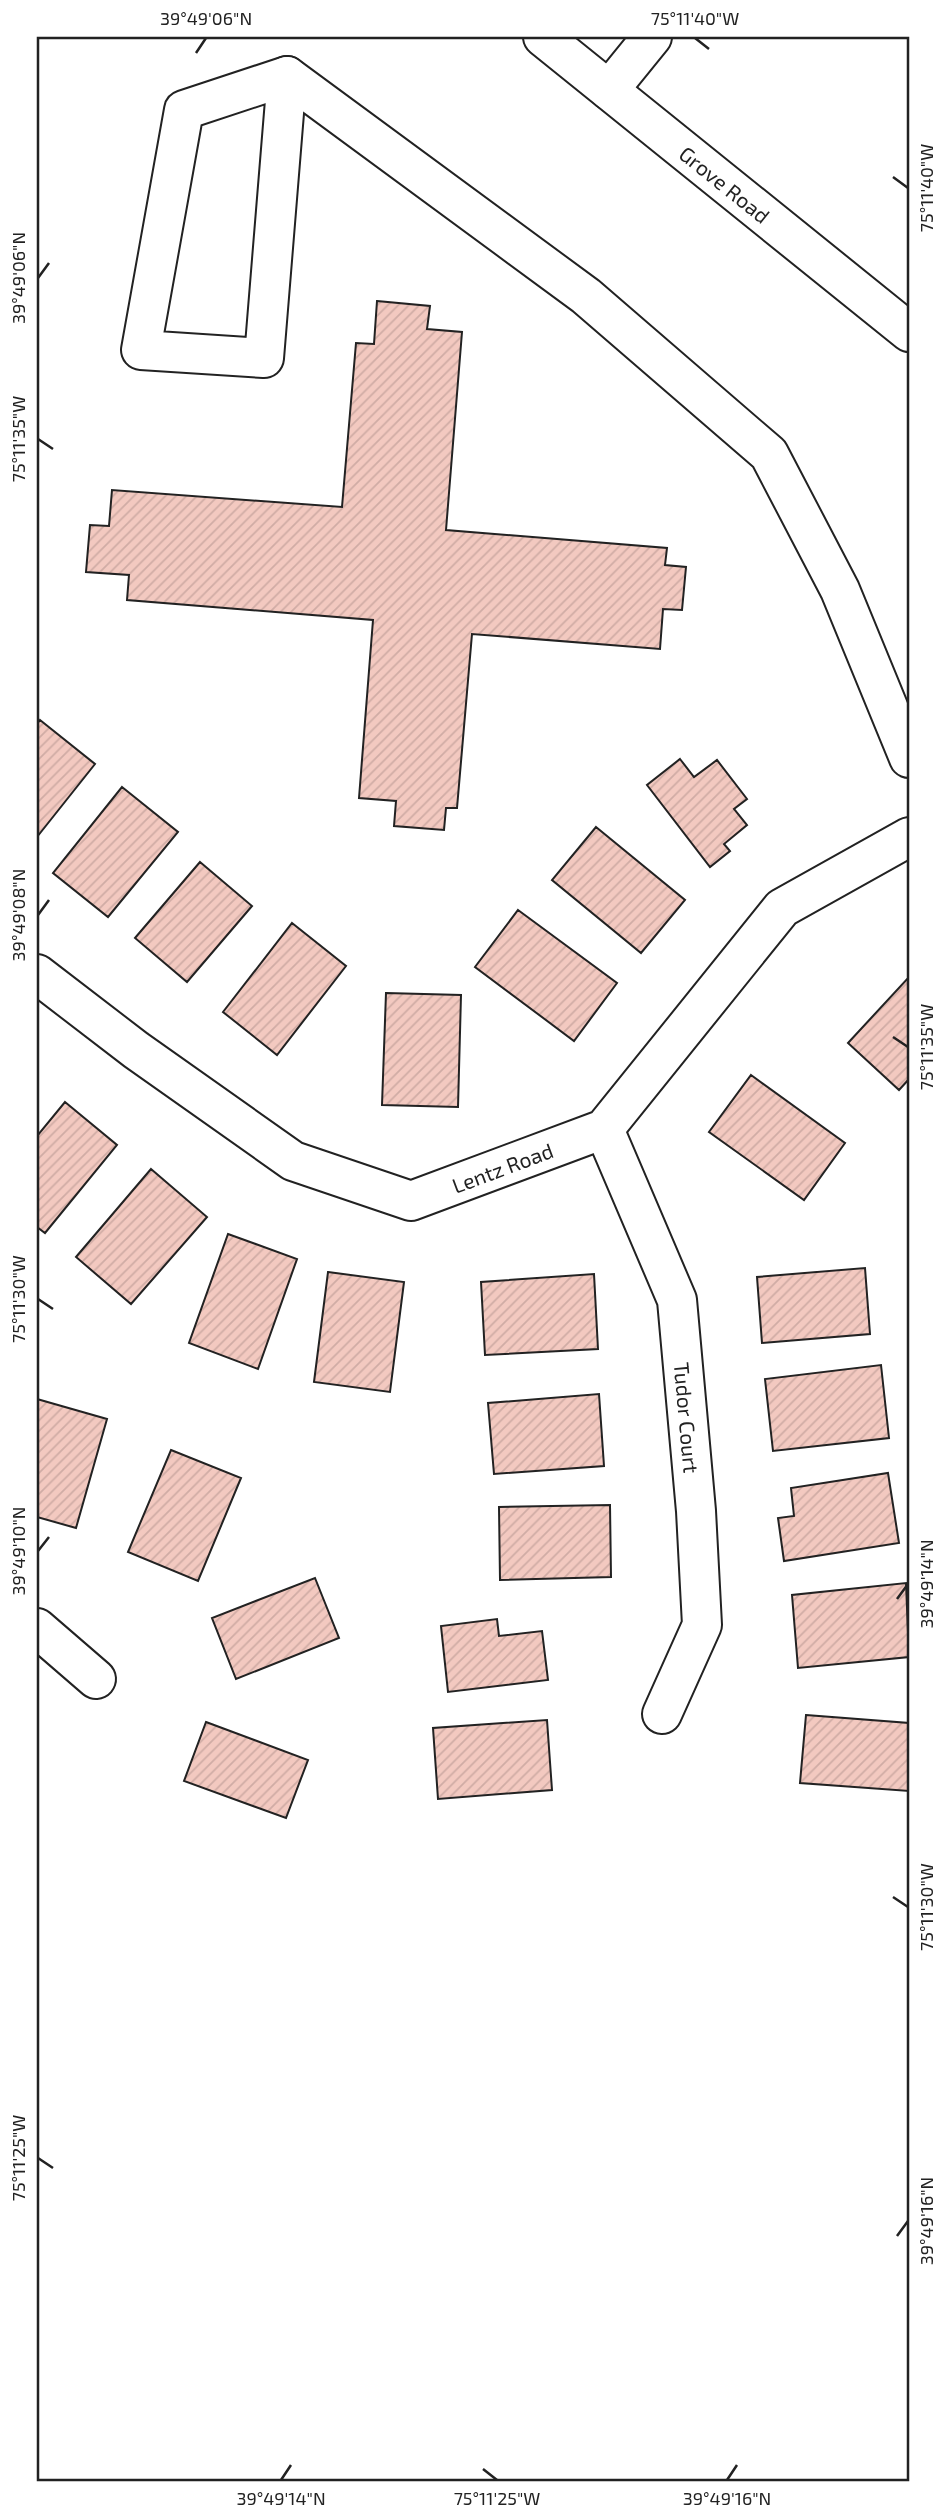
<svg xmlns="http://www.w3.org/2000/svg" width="946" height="2518" font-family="'Exo 2',sans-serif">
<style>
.building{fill:url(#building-hatch);stroke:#222;stroke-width:2}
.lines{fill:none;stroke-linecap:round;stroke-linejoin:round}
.minor-casing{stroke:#222;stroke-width:42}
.major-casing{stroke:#222;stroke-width:42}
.minor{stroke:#fff;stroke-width:38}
.major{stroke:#fff;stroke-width:38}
.ticks{fill:none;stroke:#222;stroke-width:2.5}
.labels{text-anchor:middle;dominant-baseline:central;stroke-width:5;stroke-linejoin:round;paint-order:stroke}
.street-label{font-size:21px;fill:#222;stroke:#fff}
.neatline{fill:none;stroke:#222;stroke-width:2.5}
.ticks-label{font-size:18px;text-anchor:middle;fill:#222}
</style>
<defs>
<pattern id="building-hatch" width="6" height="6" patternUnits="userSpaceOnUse" patternTransform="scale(1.75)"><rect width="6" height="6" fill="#f3c9c0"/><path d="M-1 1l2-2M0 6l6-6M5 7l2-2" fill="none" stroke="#d0aca5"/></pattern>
</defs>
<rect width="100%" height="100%" fill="#fff"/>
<!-- building -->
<path class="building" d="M377 301 430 306 427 329 462 332 446 530 667 548 665 565 686 567 682 610 663 609 660 649 472 634 457 808H446L444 830 394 826 396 801 359 798 373 620 127 600 129 575 86 572 90 525 109 526 112 490 342 507 356 343 374 344Z
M40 720 95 764 37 837V724Z
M680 759 694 777 717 760 747 799 734 809 747 825 724 844 730 851 710 867 647 785Z
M122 787 178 832 108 917 53 873Z
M596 827 685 900 641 953 552 880Z
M200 862 252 906 187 982 135 938Z
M518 910 617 983 574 1041 475 967Z
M292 923 346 966 277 1055 223 1012Z
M909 977V1079L899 1090 848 1043Z
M386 993 461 995 458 1107 382 1105Z
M751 1075 845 1143 804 1200 709 1132Z
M65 1102 117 1145 45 1233 37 1227V1136Z
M151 1169 207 1217 131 1304 76 1257Z
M228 1234 297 1259 258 1369 189 1343Z
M865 1268 870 1334 762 1343 757 1277Z
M328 1272 404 1282 390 1392 314 1382Z
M594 1274 598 1349 485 1355 481 1282Z
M881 1365 889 1438 773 1451 765 1379Z
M599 1394 604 1466 494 1474 488 1403Z
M37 1399 107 1419 76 1528 37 1517Z
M171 1450 241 1478 198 1581 128 1552Z
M888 1473 899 1543 784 1561 778 1518 794 1516 791 1488Z
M610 1505 611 1577 500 1580 499 1507Z
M315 1578 339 1638 236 1679 212 1618Z
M906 1583 909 1657 798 1668 792 1595Z
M497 1619 499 1636 542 1631 548 1680 448 1692 441 1626Z
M806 1715 909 1723V1791L800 1783Z
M547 1720 552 1790 438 1799 433 1728Z
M206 1722 308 1760 286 1818 184 1781Z"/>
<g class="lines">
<!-- minor casing -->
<g class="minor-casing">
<g id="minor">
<path d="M287 76 586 296 769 454 840 590 909 758"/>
<path d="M287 76 264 358 141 350 184 110Z"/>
<path d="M609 90 652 37"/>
<path id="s1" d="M37 974 136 1050 293 1161 411 1201 604 1129 782 908 909 837"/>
<path id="s2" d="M604 1129 677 1300 696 1511 702 1625 662 1714"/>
<path d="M37 1628 96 1679"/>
</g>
</g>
<!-- major casing -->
<g class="major-casing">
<g id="major">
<path id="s3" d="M543 37 909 332"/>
</g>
</g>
<!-- minor -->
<use href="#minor" class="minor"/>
<!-- major -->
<use href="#major" class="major"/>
</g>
<!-- ticks -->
<path class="ticks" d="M695 38 709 49M196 53 206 38M893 177 908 188M38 278 49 263M38 439 53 449M38 915 49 900M893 1037 908 1047M38 1299 53 1309M38 1551 49 1537M897 1599 908 1584M893 1897 908 1907M38 2158 53 2168M897 2236 908 2221M483 2469 497 2480M281 2480 291 2465M727 2480 737 2465"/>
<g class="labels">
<!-- street labels -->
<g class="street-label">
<text stroke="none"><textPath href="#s3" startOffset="234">Grove Road</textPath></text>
<text stroke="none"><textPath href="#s1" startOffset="539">Lentz Road</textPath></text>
<text stroke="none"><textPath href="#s2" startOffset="304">Tudor Court</textPath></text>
</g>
</g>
<!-- border -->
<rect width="946" height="2518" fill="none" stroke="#ffffff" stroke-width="77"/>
<rect x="38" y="38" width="870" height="2442" class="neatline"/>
<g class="ticks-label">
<text x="206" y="25">39°49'06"N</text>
<text x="695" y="25">75°11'40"W</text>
<text transform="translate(927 188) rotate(-90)" y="6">75°11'40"W</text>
<text transform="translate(19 278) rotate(-90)" y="6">39°49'06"N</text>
<text transform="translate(19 439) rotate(-90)" y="6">75°11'35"W</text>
<text transform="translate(19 915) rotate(-90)" y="6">39°49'08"N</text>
<text transform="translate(927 1047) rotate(-90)" y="6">75°11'35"W</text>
<text transform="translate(19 1299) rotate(-90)" y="6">75°11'30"W</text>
<text transform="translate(19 1551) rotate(-90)" y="6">39°49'10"N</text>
<text transform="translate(927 1584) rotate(-90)" y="6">39°49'14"N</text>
<text transform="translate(927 1907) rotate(-90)" y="6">75°11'30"W</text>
<text transform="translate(19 2158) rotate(-90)" y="6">75°11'25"W</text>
<text transform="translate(927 2221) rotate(-90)" y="6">39°49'16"N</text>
<text x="281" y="2505">39°49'14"N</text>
<text x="497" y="2505">75°11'25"W</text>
<text x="727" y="2505">39°49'16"N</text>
</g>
</svg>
